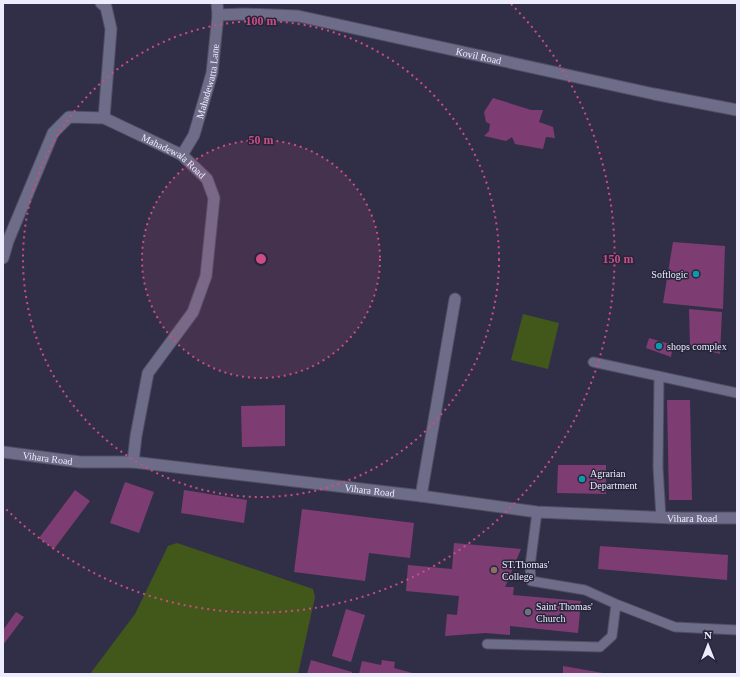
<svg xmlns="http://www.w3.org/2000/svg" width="740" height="677" font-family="'Times New Roman',serif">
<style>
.green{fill:#42581a}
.building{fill:#7d3d72}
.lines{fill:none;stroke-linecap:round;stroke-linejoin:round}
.service-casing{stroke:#504e63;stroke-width:11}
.minor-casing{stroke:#504e63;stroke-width:13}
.tertiary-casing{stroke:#504e63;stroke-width:13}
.service{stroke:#6e6d89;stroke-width:9}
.minor{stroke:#6e6d89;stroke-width:11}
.tertiary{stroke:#6e6d89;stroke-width:11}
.ring{fill:none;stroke:#cc4d83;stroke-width:2;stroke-dasharray:2 4}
.culture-dot{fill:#0f9aa8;stroke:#27253c;stroke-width:1.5}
.education-dot{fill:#8d6e63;stroke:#27253c;stroke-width:1.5}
.worship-dot{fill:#6b7280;stroke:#27253c;stroke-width:1.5}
.labels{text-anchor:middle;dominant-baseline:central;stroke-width:3;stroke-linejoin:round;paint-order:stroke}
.street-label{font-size:10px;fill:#ececfc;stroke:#27253c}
.poi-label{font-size:10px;fill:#ececfc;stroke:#27253c;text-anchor:start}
.centre{fill:#cc4d83;stroke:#27253c;stroke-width:2}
.ring-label{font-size:12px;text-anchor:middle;font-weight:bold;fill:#cc4d83;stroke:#27253c;stroke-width:3;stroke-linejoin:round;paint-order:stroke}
</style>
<rect width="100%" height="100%" fill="#312f47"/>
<!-- green -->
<path class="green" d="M523 314 559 323 548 369 511 360Z
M177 543 313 589 315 597 298 674H90L135 614 168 546Z"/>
<!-- building -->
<path class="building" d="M493 98 531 110H543L539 122 553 127 555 138 546 137 543 149 515 144 512 137 506 141 484 136 489 131 490 124 486 122 484 112Z
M673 242 725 246 723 309 663 303Z
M689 309 722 312 720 354 690 346Z
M649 338 673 345 671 357 646 348Z
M667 400H690L692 500H669Z
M285 405V446L242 447 241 406Z
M558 465H606V494L557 493Z
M125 482 154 492 139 533 110 523Z
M75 490 90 501 54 549 39 538Z
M184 490 247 500 244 523 181 513Z
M302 509 414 523 410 558 369 553 365 581 294 572Z
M454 543 521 549 505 587H514L513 595 581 601 578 633 510 626V635L485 633 445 636 447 614 457 615 459 596 406 591 408 565 452 569Z
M600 546 728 555 727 580 598 569Z
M346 609 365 615 351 662 332 656Z
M16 612 24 617 3 645V630Z
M311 660 352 672V674H307Z
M382 660 395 662 394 668 416 674H359L362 661 381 665Z
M563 666 603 673V674H563Z"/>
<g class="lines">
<!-- service casing -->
<g class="service-casing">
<path id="service" d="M593 362 737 393
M659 376 658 467 661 518
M616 604 675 627 737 630
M487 644 600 647 612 636 616 604 585 590 531 581 530 566 537 512"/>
</g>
<!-- minor casing -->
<g class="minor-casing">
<g id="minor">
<path d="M101 3 106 7 111 29 104 118"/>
<path id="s1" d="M218 15 244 14 298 16 654 94 737 110"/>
<path id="s2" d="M182 155 194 135 212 73 218 15 217 3"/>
<path id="s3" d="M3 258 8 241 53 133 69 117 104 118 182 155 207 179 214 198 206 276 193 312 148 373 136 436 133 462"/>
<path d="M421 496 455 299"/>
</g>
</g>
<!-- tertiary casing -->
<g class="tertiary-casing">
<g id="tertiary">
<path id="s4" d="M3 452 80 462H133L421 496 537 512 673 518H737"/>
</g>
</g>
<!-- service -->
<use href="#service" class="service"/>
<!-- minor -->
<use href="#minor" class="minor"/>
<!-- tertiary -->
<use href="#tertiary" class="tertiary"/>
</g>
<!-- distance rings -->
<circle cx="261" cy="259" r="119" fill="#cc4d83" fill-opacity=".12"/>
<g class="ring">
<circle cx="261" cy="259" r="119"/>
<circle cx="261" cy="259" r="238"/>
<path d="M511 4A357 357 0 1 1 4 507"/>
</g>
<!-- markers -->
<g class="culture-dot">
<circle cx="696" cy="274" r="4"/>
<circle cx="659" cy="346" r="4"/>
<circle cx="582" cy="479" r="4"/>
</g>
<circle class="education-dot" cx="494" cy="570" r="4"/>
<circle class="worship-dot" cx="528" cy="612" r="4"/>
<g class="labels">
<!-- street labels -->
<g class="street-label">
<text stroke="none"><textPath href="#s1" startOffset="265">Kovil Road</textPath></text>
<text stroke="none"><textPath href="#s2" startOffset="79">Mahadewatta Lane</textPath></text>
<text stroke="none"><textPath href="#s3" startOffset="272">Mahadewala Road</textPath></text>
<text stroke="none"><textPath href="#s4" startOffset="45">Vihara Road</textPath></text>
<text stroke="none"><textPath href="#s4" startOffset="369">Vihara Road</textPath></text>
<text stroke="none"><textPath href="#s4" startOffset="693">Vihara Road</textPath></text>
</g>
<!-- poi labels -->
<g class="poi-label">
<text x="688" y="274" text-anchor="end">Softlogic</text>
<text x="667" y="346">shops complex</text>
<text x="590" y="473">Agrarian<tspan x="590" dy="12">Department</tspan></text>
<text x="502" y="564">ST.Thomas'<tspan x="502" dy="12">College</tspan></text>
<text x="536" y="606">Saint Thomas'<tspan x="536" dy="12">Church</tspan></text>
</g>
</g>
<circle cx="261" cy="259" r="6" class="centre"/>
<g class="ring-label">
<text x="261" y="25">100 m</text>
<text x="261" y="144">50 m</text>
<text x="618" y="263">150 m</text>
</g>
<!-- border -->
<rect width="740" height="677" fill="none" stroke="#ececfc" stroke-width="8"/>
<!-- north arrow -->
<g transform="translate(708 645)" stroke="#27253c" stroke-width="3" paint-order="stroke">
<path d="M0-3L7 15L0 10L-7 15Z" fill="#ececfc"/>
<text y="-6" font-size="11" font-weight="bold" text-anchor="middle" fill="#ececfc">N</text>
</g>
</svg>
